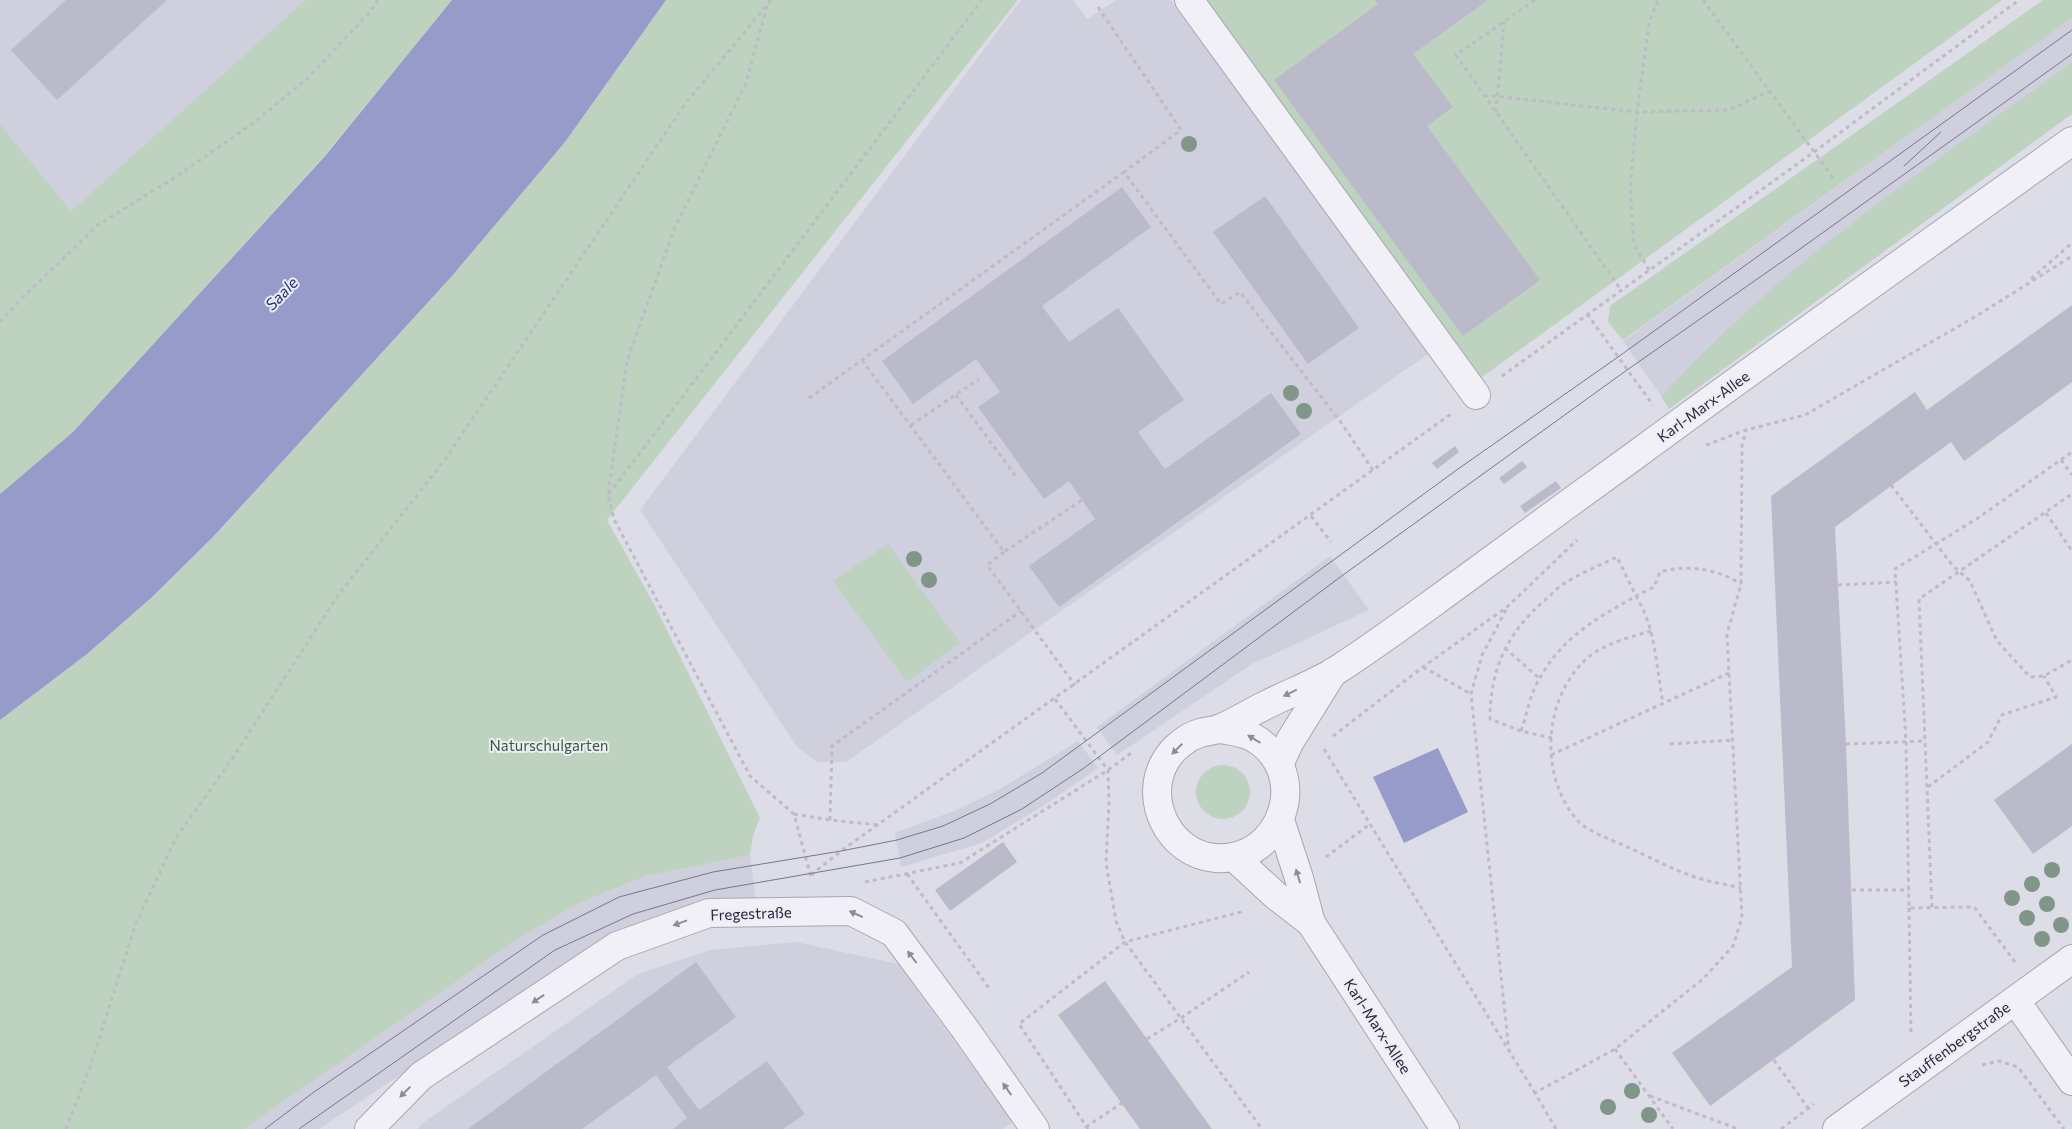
<svg xmlns="http://www.w3.org/2000/svg" width="2072" height="1129" font-family="Commissioner,sans-serif">
<style>
.built{fill:#cfcfdd}
.green{fill:#bed2c0}
.water{fill:#969bc9}
.building{fill:#babaca}
.lines{fill:none;stroke-linecap:round;stroke-linejoin:round}
.minor-casing{stroke:#a6a6b5;stroke-width:30}
.path{stroke:#bcbbc6;stroke-width:3;stroke-dasharray:4 4;stroke-linecap:butt}
.minor{stroke:#f0f0f6;stroke-width:28}
.tram{stroke:#767692;stroke-width:1}
.tree{fill:#809689}
.oneway{fill:#8c8b9a}
.labels{text-anchor:middle;dominant-baseline:central;stroke-width:4;stroke-linejoin:round;paint-order:stroke}
.street-label{font-size:15px;fill:#27263f;stroke:#ecedf5}
.park-label{font-size:15px;fill:#335b3b;stroke:#ecedf5}
.water-label{font-size:16px;font-style:italic;fill:#2f3374;stroke:#ecedf5}
</style>
<rect width="100%" height="100%" fill="#dddde8"/>
<!-- built -->
<path class="built" d="M0 0H305L71 211 0 124Z
M1021 0H1073L1087 19 1116 0H1171L1428 354 846 762H817L798 748 640 510Z
M2072 18V62L1849 225 1759 300 1717 339 1661 396 1623 341Z
M1330 556 1369 610 1252 664 1117 755 1097 727Z
M1078 741 1098 768 1049 802 982 843 901 867 895 833 959 809 1000 789Z
M750 855 756 901 525 992 319 1129H244L516 940 579 903 646 876Z
M796 942 898 964 1013 1122 1003 1129H417L424 1122 638 974 711 950Z"/>
<!-- green -->
<path class="green" d="M305 0H452L325 155 73 432 0 494V124L71 211Z
M666 0H1018L607 520 655 606 760 818 753 836 750 855 646 876 579 903 516 940 244 1129H0V720L87 654 151 598 212 538 450 277 565 142Z
M1202 0H2002L1474 383Z
M2043 0H2072V18L1623 340 1608 322 1610 306Z
M2072 62V114L1669 409 1661 396C1692 364 1724 331 1758 301 1856 213 1966 140 2072 62Z
M888 544 960 643 907 682 833 581Z
M1196 792a27 27 0 1 1 54 0a27 27 0 1 1-54 0Z"/>
<!-- water -->
<path class="water" d="M452 0H666L565 142 451 277 212 538 151 598 87 654 0 720V494L73 432 325 156Z
M1438 748 1468 812 1404 843 1373 777Z"/>
<!-- building -->
<path class="building" d="M66 0H167L57 100 11 50Z
M1375 0H1488L1413 54 1453 107 1427 126 1540 280 1463 336 1274 80 1378 4Z
M1122 187 1151 227 1042 306 1069 342 1118 308 1184 400 1138 432 1165 469 1271 393 1301 434 1059 607 1029 566 1095 519 1069 481 1044 499 978 407 1000 392 976 359 913 404 882 361Z
M1265 196 1359 328 1308 364 1213 232Z
M2072 305V382L1964 461 1951 442 1835 527 1846 744 1855 1000 1710 1106 1672 1053 1792 967 1771 496 1915 392 1927 410Z
M1455 446 1459 452 1437 469 1432 463Z
M1522 461 1527 467 1504 484 1499 478Z
M1556 481 1561 488 1525 513 1520 506Z
M2072 744V826L2033 854 1994 800Z
M1003 842 1017 862 950 911 935 890Z
M696 962 736 1017 667 1067 699 1110 767 1061 805 1114 783 1129H673L687 1118 656 1075 582 1129H468Z
M1105 981 1147 1039 1212 1129H1140L1058 1015Z"/>
<g class="lines">
<!-- minor casing -->
<g class="minor-casing">
<path id="minor" d="M1189 0 1476 395
M1220 729C1232 731 1244 732 1254 738 1313 773 1282 863 1215 858 1169 854 1142 799 1166 760 1173 748 1187 737 1200 733 1207 731 1214 731 1221 728 1236 722 1251 712 1266 705 1289 693 1315 684 1337 670 1382 641 1424 609 1467 578 1524 536 1580 495 1637 454 1781 348 1927 245 2072 141
M1279 765 1290 741 1333 672
M1280 820 1299 878 1311 923 1445 1129
M1234 857 1275 895 1311 923
M2015 1000 2072 1081
M369 1129 421 1076 617 946 709 913 851 911 894 933 965 1029 1035 1129
M1837 1129 2072 959"/>
</g>
<!-- path -->
<path class="path" d="M1535 0 1456 55 1621 290
M1703 0 1834 179
M767 6 746 83 675 227 627 361 608 495 614 519 750 776 794 814 811 877
M1098 7 1181 130 1124 172 1221 304 1240 292 1340 421 1373 470
M1484 95 1637 112 1729 110 1770 91
M1496 112 1504 22
M1649 270 1634 244 1630 189 1637 112 1649 23 1658 0
M2031 279 2072 243
M1587 314 1653 405
M0 322 25 295 98 225 180 174 252 124 307 79 370 12 378 0
M862 360 1004 552 1082 500
M1502 376 1814 152 2019 0
M956 395 1017 478
M809 398 1124 172
M911 425 979 379
M1706 445 1746 430 1805 415 1978 315 2072 256
M2061 460 2072 475
M1891 485 1953 566 1970 581 1997 641 2030 677 2044 676 2072 660
M609 494 982 0
M2046 513 2072 551
M1311 516 1331 542
M1004 552 987 565 1075 685
M1838 585 1896 582
M1506 610 1482 655 1471 694 1509 1051
M1651 631C1631 637 1609 642 1591 655 1543 693 1537 777 1579 822 1588 831 1611 840 1623 845 1646 855 1669 868 1692 876 1708 882 1725 884 1741 888
M1505 648 1541 680
M1423 667 1471 694
M1055 699 1108 770 1109 803 1106 863 1116 921 1125 942 1262 1129
M1521 731 1490 719C1490 669 1507 633 1545 600 1551 595 1558 587 1565 583 1581 573 1600 565 1617 557L1636 596 1654 587 1660 572C1687 564 1718 569 1741 584
M1333 736 1423 667 1507 607 1577 540
M1552 738 1521 731C1526 717 1529 701 1535 687 1559 639 1592 621 1636 596 1656 628 1656 667 1663 703
M1670 744 1733 740
M1846 744 1925 741
M1324 749 1535 1093
M1551 755 1729 673
M1928 787 1988 742 2002 715 2056 697 2044 676
M794 814 830 820 879 825
M830 820 832 746 1021 611
M1326 857 1370 824
M907 874 991 991
M811 875 841 851 1451 414
M865 882 960 863 1108 770 1134 751
M1852 890H1909
M1932 907 1919 599 2072 494
M1909 908 1911 1035
M2015 962 1974 907 1909 908 1906 741 1895 569 1978 518 2072 452
M1147 1039 1181 1018 1249 972
M1615 1049 1673 1129
M1774 1060 1808 1108
M1982 1065 1999 1061 2018 1067 2064 1129
M1650 1096 1738 1129
M1086 1127 1122 1103
M66 1129 90 1067 136 923 177 836 226 768 339 594 444 461 685 104 771 0
M1088 1129 1019 1024 1125 942 1245 911
M1556 1129 1535 1093 1615 1049 1703 979 1733 946 1742 918 1727 634 1741 584 1742 446 1746 430
M1781 1129 1814 1104"/>
<!-- minor -->
<use href="#minor" class="minor"/>
<!-- tram -->
<path class="tram" d="M1904 166 1941 132
M265 1129 314 1092 543 935 619 897 713 872 841 851 897 840 943 826 990 804 1042 773 1458 469 1618 357 2072 30
M299 1129 555 950 633 914 715 890 900 858 964 838 1022 809 1084 768 1343 575 1627 370 1793 254 2072 54"/>
</g>
<!-- trees -->
<g class="tree">
<circle cx="1189" cy="144" r="8"/>
<circle cx="1291" cy="393" r="8"/>
<circle cx="1304" cy="411" r="8"/>
<circle cx="914" cy="559" r="8"/>
<circle cx="929" cy="580" r="8"/>
<circle cx="2052" cy="870" r="8"/>
<circle cx="2032" cy="884" r="8"/>
<circle cx="2012" cy="898" r="8"/>
<circle cx="2047" cy="904" r="8"/>
<circle cx="2027" cy="918" r="8"/>
<circle cx="2061" cy="925" r="8"/>
<circle cx="2042" cy="939" r="8"/>
<circle cx="1632" cy="1091" r="8"/>
<circle cx="1608" cy="1107" r="8"/>
<circle cx="1649" cy="1115" r="8"/>
</g>
<!-- one-way arrows -->
<defs><path id="oneway-solid" d="M-6-.8H1V-3.2L6.5 0L1 3.2V.8H-6Z" transform="scale(1.25)"/></defs>
<g class="oneway">
<use href="#oneway-solid" transform="translate(1290 693) rotate(154)"/>
<use href="#oneway-solid" transform="translate(1254 739) rotate(-149)"/>
<use href="#oneway-solid" transform="translate(1177 749) rotate(135)"/>
<use href="#oneway-solid" transform="translate(1298 876) rotate(-107)"/>
<use href="#oneway-solid" transform="translate(856 914) rotate(-156)"/>
<use href="#oneway-solid" transform="translate(680 923) rotate(160)"/>
<use href="#oneway-solid" transform="translate(912 957) rotate(-127)"/>
<use href="#oneway-solid" transform="translate(538 999) rotate(146)"/>
<use href="#oneway-solid" transform="translate(1007 1089) rotate(-125)"/>
<use href="#oneway-solid" transform="translate(405 1092) rotate(135)"/>
</g>
<g class="labels">
<!-- street labels -->
<g class="street-label">
<text transform="translate(1703 406) rotate(-36)">Karl-Marx-Allee</text>
<text transform="translate(751 913) rotate(-2)">Fregestraße</text>
<text transform="translate(1378 1026) rotate(57)">Karl-Marx-Allee</text>
<text transform="translate(1954 1044) rotate(-36)">Stauffenbergstraße</text>
</g>
<!-- park labels -->
<g class="park-label">
<text x="549" y="745">Naturschulgarten</text>
</g>
<!-- water labels -->
<g class="water-label">
<text transform="translate(281 293) rotate(-46)">Saale</text>
</g>
</g>
</svg>
